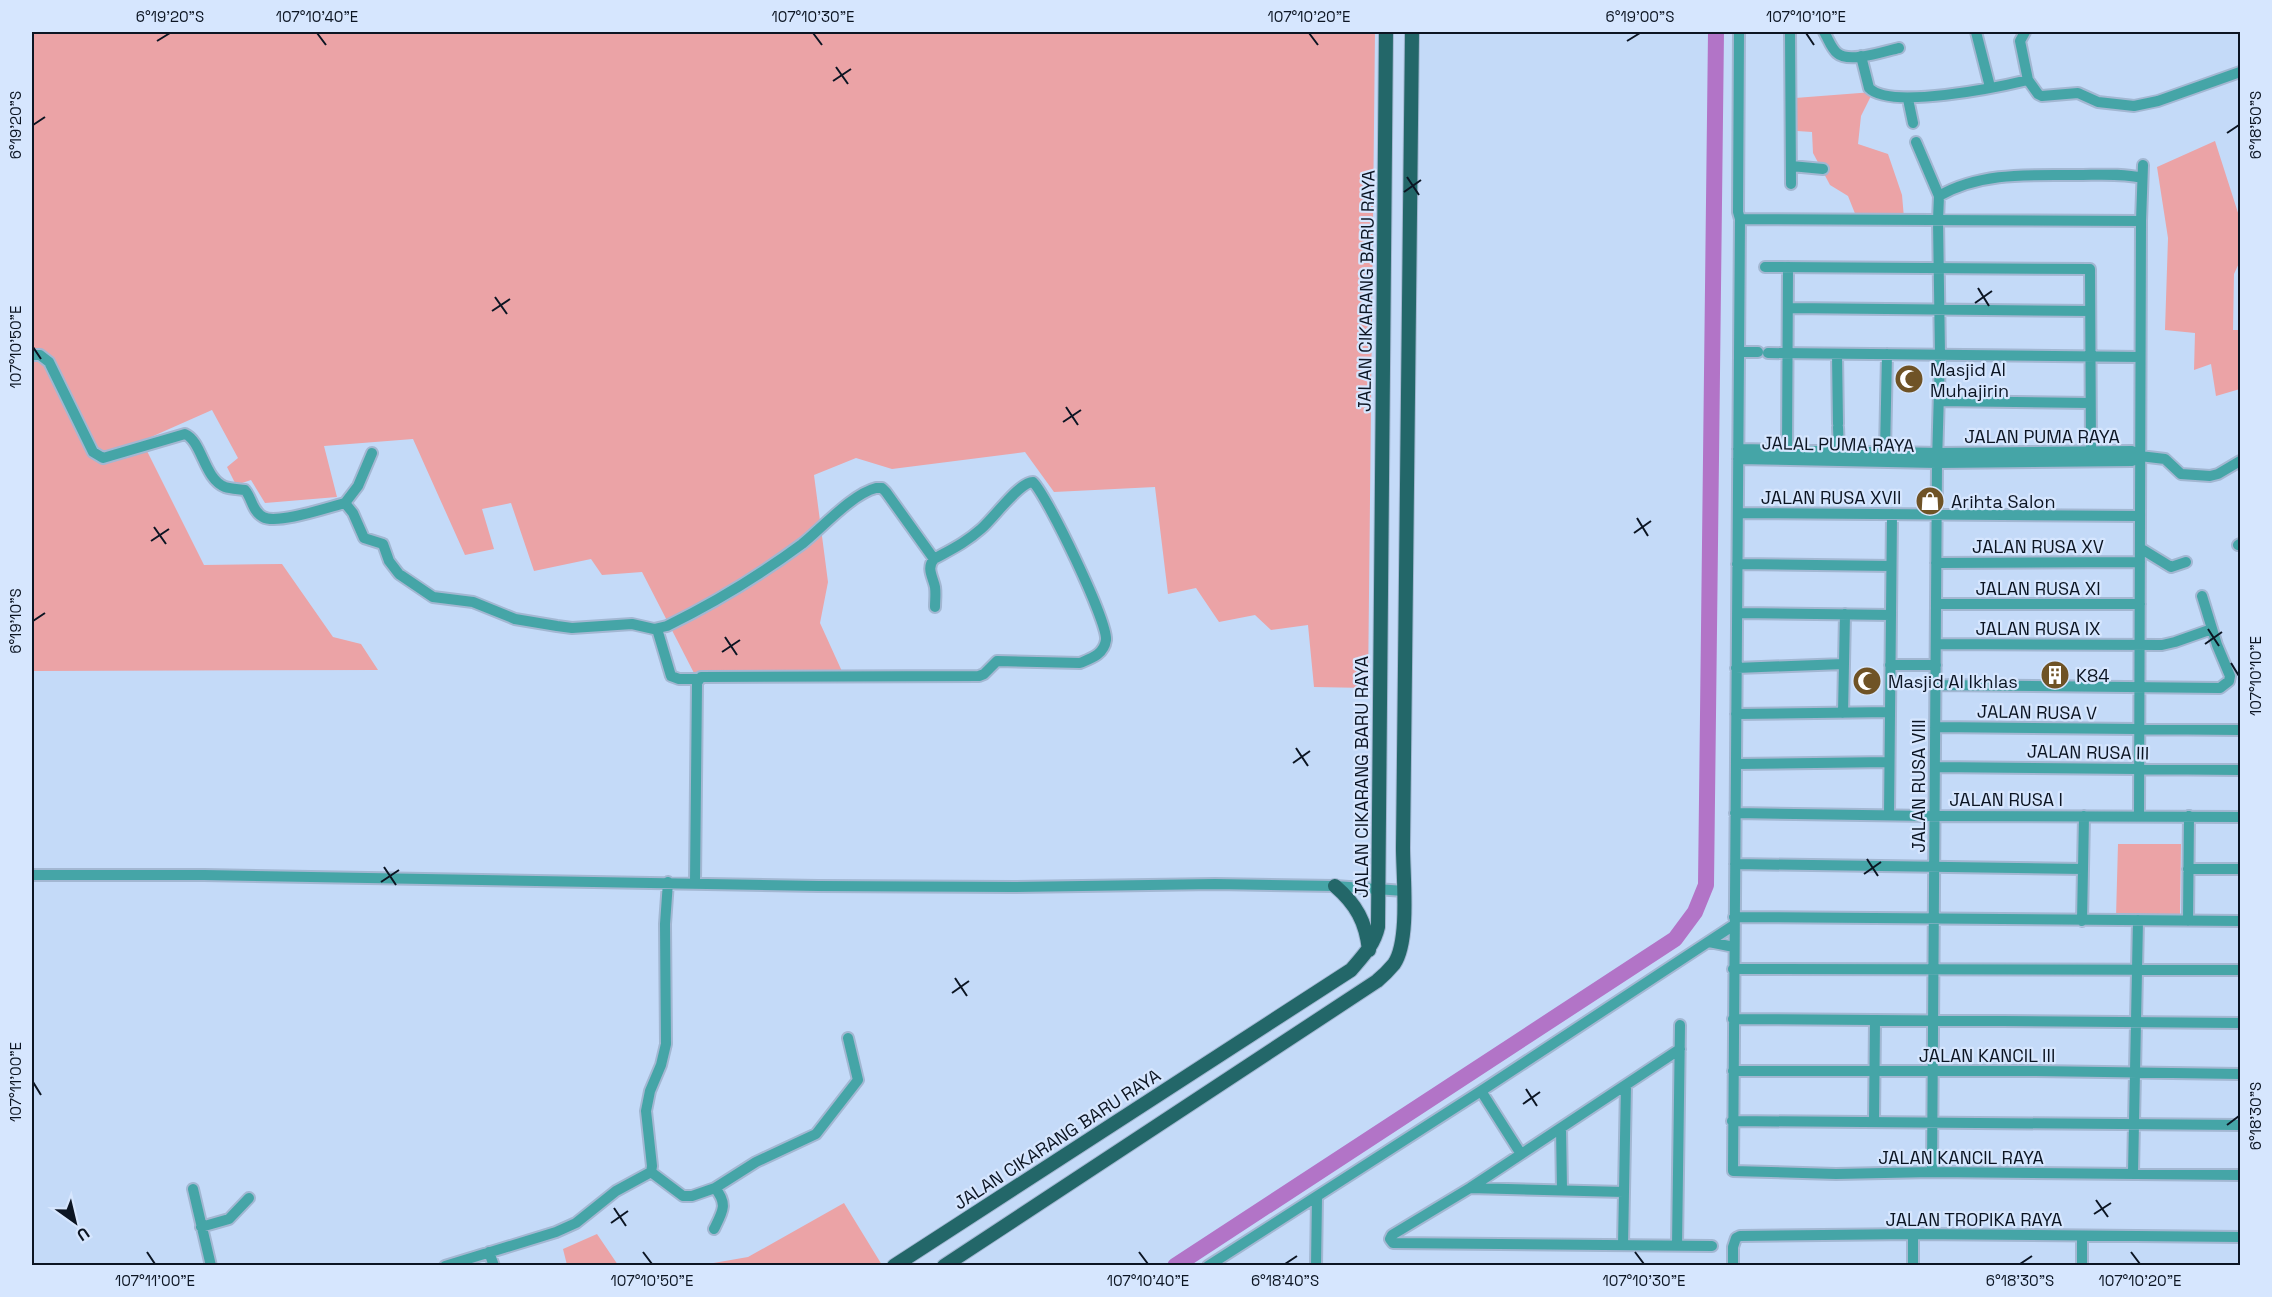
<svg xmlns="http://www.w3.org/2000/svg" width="2272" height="1297" font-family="'Space Grotesk',sans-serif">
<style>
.green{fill:#eba3a6}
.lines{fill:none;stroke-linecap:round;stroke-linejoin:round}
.river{stroke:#b274c7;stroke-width:16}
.minor-casing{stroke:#a3b7d2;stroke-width:14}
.major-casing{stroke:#a3b7d2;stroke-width:16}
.minor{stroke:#45a5a7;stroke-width:10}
.major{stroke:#236769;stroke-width:14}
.ticks{fill:none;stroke:#0c1523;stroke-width:2}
.labels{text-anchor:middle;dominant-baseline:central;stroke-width:4.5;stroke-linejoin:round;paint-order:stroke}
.street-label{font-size:18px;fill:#0c1523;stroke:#d6e6fe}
.poi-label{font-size:18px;fill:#0c1523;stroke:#d6e6fe;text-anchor:start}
.neatline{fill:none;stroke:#0c1523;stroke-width:2}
.ticks-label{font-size:15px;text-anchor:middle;fill:#0c1523}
</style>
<rect width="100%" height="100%" fill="#c4daf8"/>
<!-- green -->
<path class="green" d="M32 32H1375L1368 688 1314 687 1308 625 1271 630 1255 615 1219 622 1196 588 1168 594 1155 487 1054 492 1025 452 892 469 856 458 814 475 828 582 820 623 845 678 695 675 642 572 602 575 591 559 534 571 511 503 482 509 494 549 465 555 413 439 324 446 337 497 265 503 251 480 236 485 227 467 238 458 212 410 142 441 204 565 282 564 333 637 361 644 378 670 32 671Z
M1873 92 1861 116 1858 144 1888 154 1902 195 1904 218 1856 216 1848 196 1830 185 1813 153 1812 132 1797 131 1795 98Z
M2215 141 2240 219V261L2234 274 2233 330H2240V389L2216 396 2211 364 2194 370 2195 333 2165 330 2168 238 2157 167Z
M2118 844H2181L2180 915 2116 917Z
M844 1203 882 1265H702L748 1257Z
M597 1234 618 1265H567L563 1249Z"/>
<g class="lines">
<!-- river -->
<path class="river" d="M1175 1266 1675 939 1695 912 1706 885 1716 32"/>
<!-- minor casing -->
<g class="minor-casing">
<path id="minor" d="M1739 32 1738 212 1740 219 2141 221
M1790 32 1791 184
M1824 32C1828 38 1831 48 1837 53 1849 64 1885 51 1899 48
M1976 32 1990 87
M2025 32 2020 41 2028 80
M1861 56 1869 88C1890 110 1999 87 2028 80L2038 94 2042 96 2078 93 2098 102 2134 106 2158 101 2240 72
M1908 99 1913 123
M1916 142 1939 196
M1791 166 1823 169
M1740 219 1733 1171 1836 1174 1932 1172 2240 1175
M1765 267 2090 269 2091 452
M1788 308 2090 311
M1739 352H1758
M1768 353 2140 357
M1837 354 1838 424
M32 355H40L49 362 93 452 103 458 185 434C202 441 204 479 225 487 231 489 239 489 245 490 252 498 252 511 263 517 277 525 329 507 345 503L353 513 364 538 383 544 389 561 399 574 433 597 473 602 515 619 557 626 572 628 632 624 654 629 667 626C714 603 760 575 802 544 822 528 852 494 876 488H882L886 492 934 559C952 549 965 543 981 529 994 518 1019 482 1033 482 1048 497 1108 622 1106 640 1104 654 1092 658 1080 663L997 661 984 674 979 676 701 677 697 683 695 883
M1939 401 2090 403
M1838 427 1839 451
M1738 449 1939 453 2132 451 2140 456 2165 459 2181 474 2210 476 2218 474 2240 461
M1787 450 1788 267
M1885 452 1887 354
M1738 459 1937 463 2132 461 2140 456
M345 503 358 486 372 453
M1738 513 2140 516
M2238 545 2240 544
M2140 548 2171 567 2186 562
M934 559C926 568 933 577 935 587 936 594 935 600 935 607
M1936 563 2140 562
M1737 564 1891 566
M1936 604H2140
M1737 613 1891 615
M657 629 671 676 679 679H698
M1936 644 2162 645 2175 642 2212 629
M1890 665H1936
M1736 668 1844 664
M1935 685 2220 688 2229 681 2230 676 2217 645 2202 596
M1843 713 1845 614
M1736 714 1890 712
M1935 727 2240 730
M1736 764 1889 762
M1935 767 2240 770
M1735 813 1929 816 2240 817
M1889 815 1892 514
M2139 816 2141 221 2143 165
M1735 864 2083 869
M2188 869H2240
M32 875H204L818 886 1012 887 1215 884 1335 886 1404 891
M1734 917 2240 921
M2082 921 2084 816
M2188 921 2189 816
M1709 942 1734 947
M1733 969 2240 970
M1733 1019 2240 1023
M1680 1049 1470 1188 1392 1235 1390 1239 1393 1243 1712 1246
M1733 1071H2036L2240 1074
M1481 1091 1521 1154
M1732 1121 2240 1125
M1874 1122 1875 1020
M1561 1128 1562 1190
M651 1172 683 1196H692L715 1188 756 1162 816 1134 858 1080 848 1038
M1932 1172 1937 463 1940 355 1938 220 1939 196C1980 172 2030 175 2077 175 2098 175 2122 173 2142 178
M2133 1173 2138 920
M1470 1188 1624 1192
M193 1189 211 1266
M201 1227 229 1219 249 1198
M714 1229C723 1211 728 1204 715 1188
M1623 1245 1626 1085
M1677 1246 1680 1025
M489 1252 494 1266
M445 1266 556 1232 576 1223 616 1191 651 1172 652 1166 646 1111 650 1091 661 1065 666 1044 665 924 668 882
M1208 1266 1481 1091 1734 925
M1316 1266 1317 1197
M1733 1266V1247L1736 1238 1740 1236 1913 1234 2240 1237
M1913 1266V1234
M2082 1266V1236"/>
</g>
<!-- major casing -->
<g class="major-casing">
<path id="major" d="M1335 886C1356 904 1366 922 1369 950
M894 1266 1351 970C1363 956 1374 945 1378 927L1386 32
M944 1266 1377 981C1383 976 1389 970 1394 964 1410 941 1403 876 1403 848L1412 32"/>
</g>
<!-- minor -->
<use href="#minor" class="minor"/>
<!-- major -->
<use href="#major" class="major"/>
</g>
<!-- ticks -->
<path class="ticks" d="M317 33 326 45M813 33 822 45M1309 33 1318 45M1806 33 1814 45M157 41 170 33M1627 41 1640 33M836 67 848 84M833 81 851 69M33 125 45 117M2227 133 2239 125M1407 177 1419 195M1404 192 1421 180M1978 288 1989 306M495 297 507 314M1975 303 1992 291M492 311 510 299M33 347 41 359M1066 407 1078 425M1063 422 1081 410M1637 518 1648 536M154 527 166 544M1634 533 1651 521M151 541 169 529M33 621 45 613M2208 629 2219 646M725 637 737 655M2205 644 2222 632M722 652 740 640M2231 663 2239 676M1296 748 1308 766M1293 763 1310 751M1867 859 1878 876M384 867 396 885M1864 874 1881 862M381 882 399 870M955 978 967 996M952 993 969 981M33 1082 41 1095M1526 1089 1537 1106M1523 1104 1540 1092M2227 1125 2239 1116M2096 1200 2108 1217M614 1208 626 1226M2094 1214 2111 1203M611 1223 628 1211M147 1252 155 1264M643 1252 652 1264M1139 1252 1148 1264M1635 1252 1644 1264M2131 1252 2140 1264M1285 1264 1297 1256M2020 1264 2032 1256"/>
<!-- icons -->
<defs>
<g id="mosque-disc" transform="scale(1.5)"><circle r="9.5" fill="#6f5326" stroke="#d6e6fe"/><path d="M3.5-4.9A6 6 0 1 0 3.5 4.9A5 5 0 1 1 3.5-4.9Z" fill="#fff"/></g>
<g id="shop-disc" transform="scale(1.5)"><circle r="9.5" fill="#6f5326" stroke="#d6e6fe"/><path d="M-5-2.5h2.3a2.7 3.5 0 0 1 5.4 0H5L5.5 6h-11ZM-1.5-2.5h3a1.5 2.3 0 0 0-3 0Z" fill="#fff"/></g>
<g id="building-disc" transform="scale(1.5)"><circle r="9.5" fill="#6f5326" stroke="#d6e6fe"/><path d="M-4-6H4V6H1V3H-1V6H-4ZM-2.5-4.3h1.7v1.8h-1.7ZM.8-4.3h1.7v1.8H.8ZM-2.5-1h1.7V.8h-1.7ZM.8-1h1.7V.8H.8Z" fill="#fff"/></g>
</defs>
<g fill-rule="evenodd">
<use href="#mosque-disc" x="1909" y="379"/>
<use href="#shop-disc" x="1930" y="501"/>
<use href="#building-disc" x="2055" y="675"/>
<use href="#mosque-disc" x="1867" y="681"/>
</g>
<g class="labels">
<!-- street labels -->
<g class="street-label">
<text transform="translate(1366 291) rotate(-89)">JALAN CIKARANG BARU RAYA</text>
<text x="2042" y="436">JALAN PUMA RAYA</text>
<text transform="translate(1838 444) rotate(1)">JALAL PUMA RAYA</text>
<text x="1831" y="497">JALAN RUSA XVII</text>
<text x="2038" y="546">JALAN RUSA XV</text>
<text x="2038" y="588">JALAN RUSA XI</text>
<text x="2038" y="628">JALAN RUSA IX</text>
<text transform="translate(2037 712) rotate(1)">JALAN RUSA V</text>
<text transform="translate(2088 752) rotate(1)">JALAN RUSA III</text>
<text transform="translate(1361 777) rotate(-90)">JALAN CIKARANG BARU RAYA</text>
<text transform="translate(1918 786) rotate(-90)">JALAN RUSA VIII</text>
<text x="2006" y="799">JALAN RUSA I</text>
<text x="1987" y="1055">JALAN KANCIL III</text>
<text transform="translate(1057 1139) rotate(-33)">JALAN CIKARANG BARU RAYA</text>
<text x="1961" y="1157">JALAN KANCIL RAYA</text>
<text x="1974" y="1219">JALAN TROPIKA RAYA</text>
</g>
<!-- poi labels -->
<g class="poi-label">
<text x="1930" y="369">Masjid Al<tspan x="1930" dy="21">Muhajirin</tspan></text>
<text x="1951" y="501">Arihta Salon</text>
<text x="2076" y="675">K84</text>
<text x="1888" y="681">Masjid Al Ikhlas</text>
</g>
</g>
<!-- border -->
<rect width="2272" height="1297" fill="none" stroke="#d6e6fe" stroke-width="66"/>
<!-- north arrow -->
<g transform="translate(75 1222) rotate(146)" stroke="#d6e6fe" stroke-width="4.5" paint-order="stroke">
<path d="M0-4.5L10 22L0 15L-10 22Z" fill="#0c1523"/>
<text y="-9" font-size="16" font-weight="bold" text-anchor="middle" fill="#0c1523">U</text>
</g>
<rect x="33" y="33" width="2206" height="1231" class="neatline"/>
<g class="ticks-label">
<text x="170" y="22">6°19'20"S</text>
<text x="317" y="22">107°10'40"E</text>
<text x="813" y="22">107°10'30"E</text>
<text x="1309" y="22">107°10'20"E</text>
<text x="1640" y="22">6°19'00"S</text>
<text x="1806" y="22">107°10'10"E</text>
<text transform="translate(2256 125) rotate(-90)" y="5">6°18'50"S</text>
<text transform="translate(16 125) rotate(-90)" y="5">6°19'20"S</text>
<text transform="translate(16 347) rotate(-90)" y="5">107°10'50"E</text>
<text transform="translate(16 621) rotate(-90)" y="5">6°19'10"S</text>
<text transform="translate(2256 676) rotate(-90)" y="5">107°10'10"E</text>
<text transform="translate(16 1082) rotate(-90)" y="5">107°11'00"E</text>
<text transform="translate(2256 1116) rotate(-90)" y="5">6°18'30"S</text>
<text x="155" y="1286">107°11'00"E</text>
<text x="652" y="1286">107°10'50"E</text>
<text x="1148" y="1286">107°10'40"E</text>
<text x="1285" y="1286">6°18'40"S</text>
<text x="1644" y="1286">107°10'30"E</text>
<text x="2020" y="1286">6°18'30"S</text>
<text x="2140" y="1286">107°10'20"E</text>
</g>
</svg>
